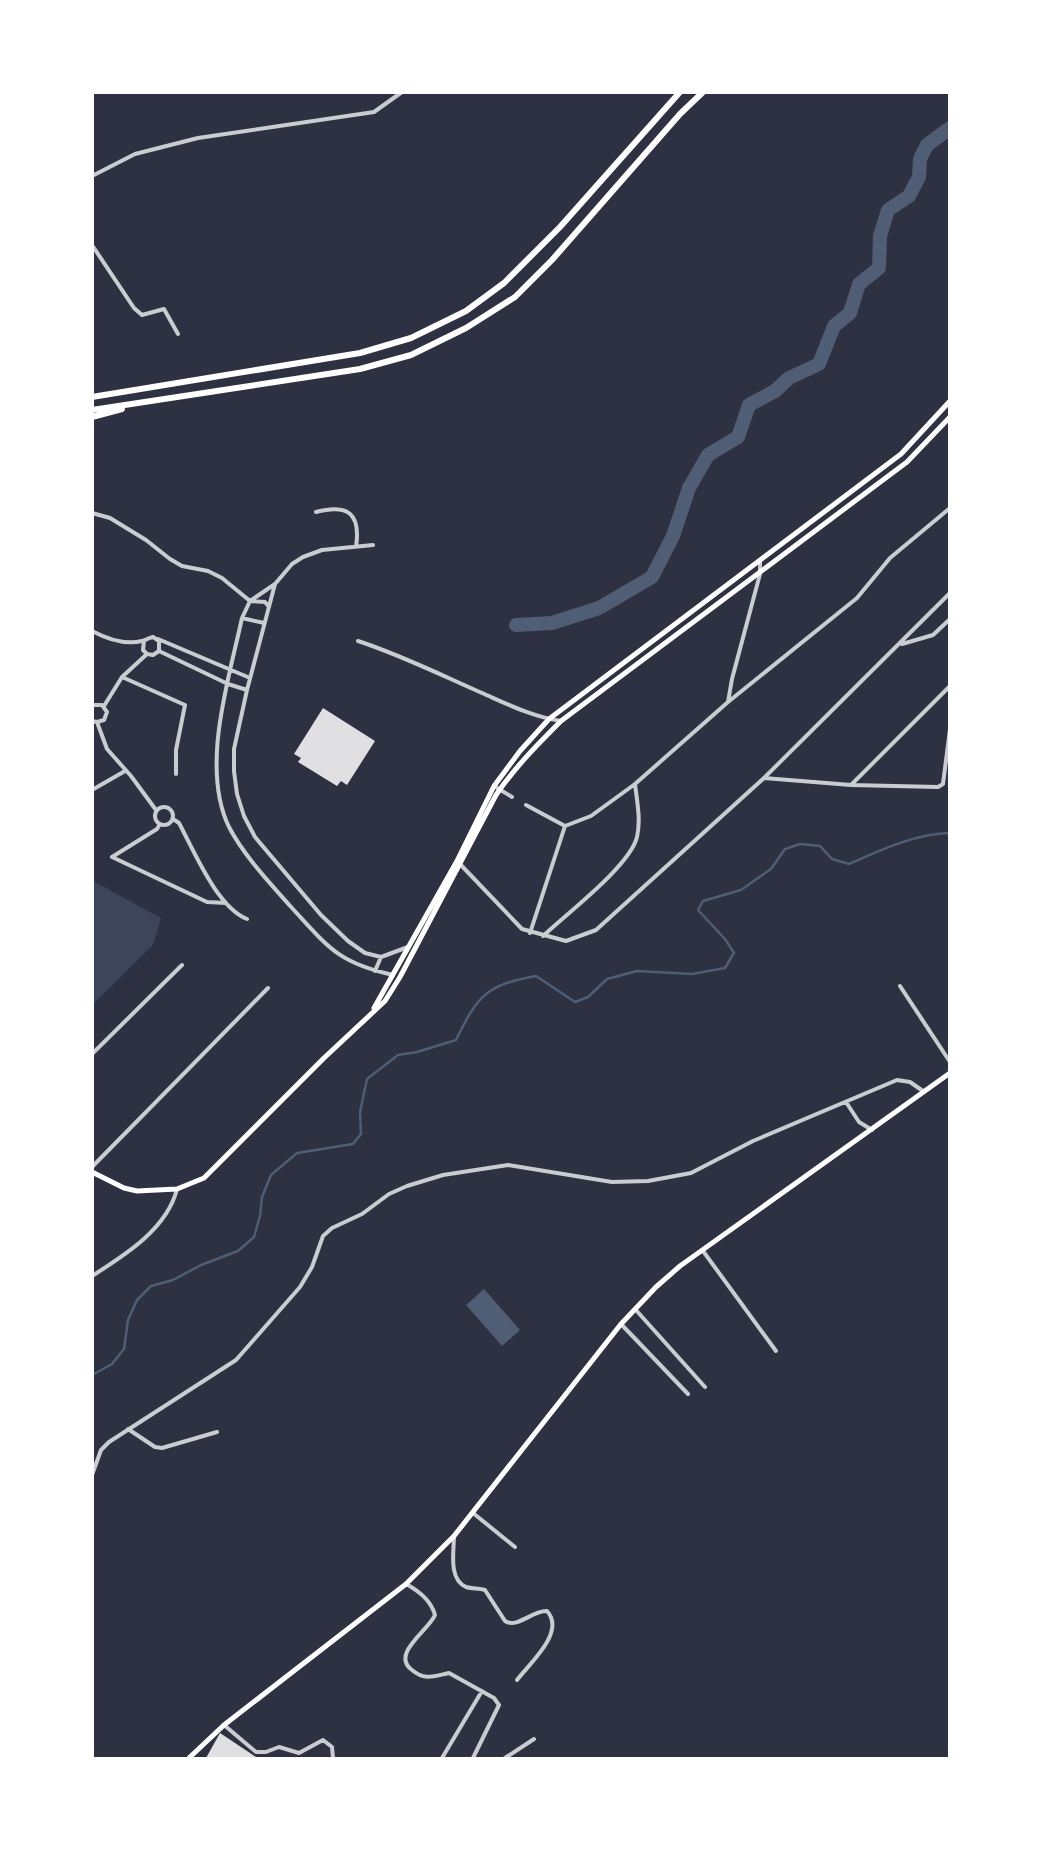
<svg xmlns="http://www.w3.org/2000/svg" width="1042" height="1851" font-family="'Zilla Slab',serif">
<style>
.green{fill:#3c4559}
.water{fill:#4f5d75}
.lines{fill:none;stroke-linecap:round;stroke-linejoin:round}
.stream{stroke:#4f5d75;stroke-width:2.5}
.river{stroke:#4f5d75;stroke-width:14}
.building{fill:#e0e0e3}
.minor{stroke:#caccd0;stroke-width:4}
.secondary{stroke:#fff;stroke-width:5}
.motorway{stroke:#fff;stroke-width:6}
</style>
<rect width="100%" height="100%" fill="#2d3142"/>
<!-- green -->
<path class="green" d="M93 881 161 918 153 945 93 1004Z"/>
<!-- water -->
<path class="water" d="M484 1289 520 1330 502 1346 466 1305Z"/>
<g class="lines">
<!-- stream -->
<path class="stream" d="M92 1375 112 1364 124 1349 128 1320 137 1300 151 1286 173 1280 201 1265 238 1251 254 1237 260 1216 262 1197 271 1175 297 1153 353 1144 361 1134 360 1112 367 1079 398 1055 417 1052 456 1040C478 995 486 985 536 976L575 1002 588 997 607 979 637 971 692 974 725 968 734 953 725 939 698 910 703 901 741 890 771 869 785 849 800 844 820 846 832 859 849 864C881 850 914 834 950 833"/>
<!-- river -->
<path class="river" d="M516 625 552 623 599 608 652 577 673 536 689 488 708 455 738 437 749 405 775 391 789 378 819 364 834 326 850 313 859 284 879 268 880 236 888 210 909 196 919 177 920 159 927 145 950 128"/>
</g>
<!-- building -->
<path class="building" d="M323 708 375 741 347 785 341 781 337 786 298 762 301 758 294 754Z
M220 1733 256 1757 258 1758H206Z"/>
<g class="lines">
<!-- minor -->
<path class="minor" d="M92 176 135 154 198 138 374 112 402 92
M92 245 134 308 142 315 164 309 178 334
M316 512C348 504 361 513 356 547
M92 513 110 518 146 540 170 559 182 566 208 571 222 578 250 601 265 602 269 607
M373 545 322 550 303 557 292 564 275 584 247 690 234 749V771L237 794 244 816 255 837 321 915 348 941 365 953 381 957 408 947
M275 584 250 601 242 618C229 679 200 767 229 827 244 856 270 883 292 908 328 947 338 963 393 975
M242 618 264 623
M92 631C107 639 125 645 142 641 146 640 148 638 153 637L159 641V651L153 655 147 654 143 650 144 641
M158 639 250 678
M358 641C401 655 441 675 482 693 507 704 533 717 561 721
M902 644 933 635 950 619
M159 651 228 684 247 690
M122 677 185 705 176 750V774
M728 702 732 679 760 574V561
M92 705H102L107 712 104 720 97 722 92 721
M104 706 122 677 147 654
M97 722 107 749 131 776 156 810
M764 778 851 785 938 787 943 784 950 729
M851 785 950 686
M494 786 512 797
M92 790 125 771
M526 805 565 826 591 816 635 784 728 702 857 598 890 558 950 508
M155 816a9 9 0 1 1 18 0a9 9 0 1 1-18 0Z
M173 819 179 823C194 851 217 907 247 919
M112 857 207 902 226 903
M112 857 157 829 160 824
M459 863 522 929 566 941 596 930 764 778 950 593
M530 933 565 826
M543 936C566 914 630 866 637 837 641 820 637 801 635 784
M375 971 381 957
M900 986 950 1062
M92 1054 182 965
M846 1102 859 1122 872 1130
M92 1167 268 988
M703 1251 776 1351
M92 1276C125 1255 167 1229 177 1189
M635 1309 705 1387
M621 1324 688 1394
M128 1429 155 1447 162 1448 217 1432
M92 1475 101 1450 109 1442 236 1360 300 1287 312 1267 323 1236 332 1228 362 1214 389 1194 407 1186 443 1175 508 1165 612 1182 648 1181 691 1173 753 1141 897 1080 910 1082 923 1091
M473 1513 515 1547
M454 1536C454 1551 448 1579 466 1587 472 1589 479 1588 485 1590L505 1621C517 1629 533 1610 547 1611 566 1632 530 1663 517 1680
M406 1584C419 1591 431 1600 435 1615 429 1630 390 1654 412 1670 425 1681 434 1676 449 1673L494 1698 499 1705 473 1758
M224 1725 256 1752H266L279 1747 299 1753 323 1740 332 1747 333 1758
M442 1758 482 1691
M505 1758 534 1739"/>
<!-- secondary -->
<path class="secondary" d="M374 1008 457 861 494 786 520 751 549 719 901 454 950 401
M92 1172 124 1188 137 1191 177 1189 204 1178 324 1058 385 1001 400 977 496 795C515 767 538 744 561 721L907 462 950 417
M189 1758 224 1725 406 1584 454 1536 621 1324 656 1287 680 1266 950 1073"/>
<!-- motorway -->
<path class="motorway" d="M92 397 360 353 411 338 466 311 504 283 560 227 680 92
M92 410 360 369 411 355 466 328 515 297 552 260 680 114 703 92
M92 417 122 409"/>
</g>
<!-- border -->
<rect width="1042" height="1851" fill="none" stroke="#ffffff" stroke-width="188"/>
</svg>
